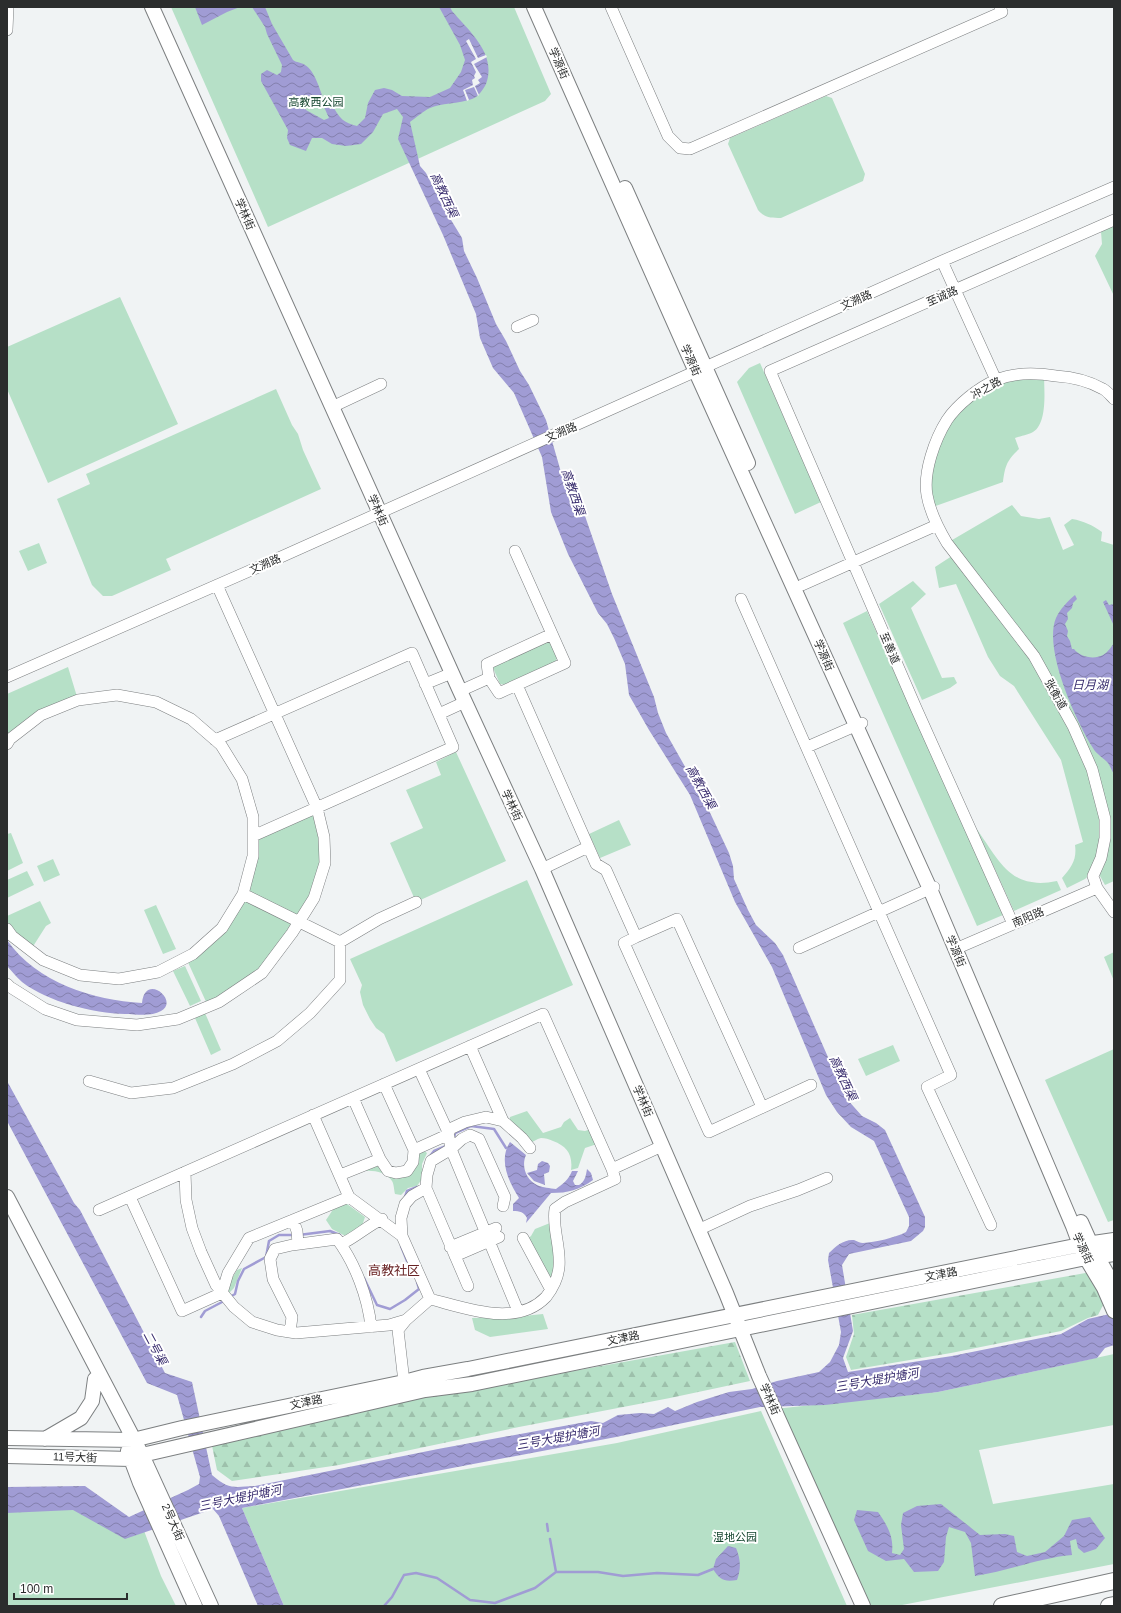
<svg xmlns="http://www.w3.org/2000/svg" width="1121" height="1613" font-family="Helvetica,'Noto Sans SC',sans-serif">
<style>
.green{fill:#b6e0c7}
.forest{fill:url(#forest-firs)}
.water{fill:url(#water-waves)}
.pier{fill:#f0f3f4}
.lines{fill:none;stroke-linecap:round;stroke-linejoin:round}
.stream{stroke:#a09cd4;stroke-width:2.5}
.minor-casing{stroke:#7c7f80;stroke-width:12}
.major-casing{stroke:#7c7f80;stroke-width:16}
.highway-casing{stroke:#7c7f80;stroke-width:18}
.minor{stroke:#fff;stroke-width:11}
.major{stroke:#fff;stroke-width:14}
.highway{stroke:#fff;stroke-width:16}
.labels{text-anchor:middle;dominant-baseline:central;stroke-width:4;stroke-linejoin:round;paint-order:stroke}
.street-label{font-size:11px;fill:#2b2d2d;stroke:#fff}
.park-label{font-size:11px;fill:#12432c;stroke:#fff}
.water-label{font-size:12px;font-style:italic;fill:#362a6c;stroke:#fff}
.quarter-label{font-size:13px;fill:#682223;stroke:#fff}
</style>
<defs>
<pattern id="forest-firs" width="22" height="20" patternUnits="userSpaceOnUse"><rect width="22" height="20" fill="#b6e0c7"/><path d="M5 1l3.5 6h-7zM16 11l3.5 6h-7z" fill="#9dc0ab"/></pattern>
<pattern id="water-waves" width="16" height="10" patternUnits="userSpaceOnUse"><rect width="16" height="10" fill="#a09cd4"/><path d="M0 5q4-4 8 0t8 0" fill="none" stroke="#8380ac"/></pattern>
</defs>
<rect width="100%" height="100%" fill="#f0f3f4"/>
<!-- green -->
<path class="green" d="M171 7H514L551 94 545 101 268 227Z
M826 96 832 98 865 174 863 181 781 218C771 218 765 218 758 210L728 144 730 138Z
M1114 225V296L1095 256 1102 244 1101 232Z
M120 297 178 424 48 483 7 389V347Z
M760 363 821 502 795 514 737 382 749 368Z
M1044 374C1044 389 1048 423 1033 432 1028 435 1020 436 1015 438L1019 449C1007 460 1005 466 1003 482L930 508 928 470 947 419 996 380Z
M276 389 292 425 298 434 303 450 321 489 166 559 171 570 112 596H103L92 585 57 499 90 484 86 474Z
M1012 505 1021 516 1039 519 1050 517 1063 550 1074 545 1064 525 1072 519C1084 521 1092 525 1102 532L1101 541 1114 545V881L1105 885 1096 869 1085 879 1067 888 1062 878C1072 867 1077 859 1075 845L1083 842 1061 760 1014 686 1000 676 988 657 956 584 939 588 935 567 955 554 947 543Z
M39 543 47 563 28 571 19 551Z
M913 581 926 594 911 608 942 678 954 677 957 683 950 688 922 700 879 604Z
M867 611 1003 915 977 926 843 623Z
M545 641 553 643 558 655 555 663 507 685 500 684 493 668 497 663Z
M68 667 78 700 41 715 7 744V694Z
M456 752 506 861 416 902 390 843 423 828 406 790 441 775 436 762Z
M317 808 324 837 314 898 262 973 208 1006 186 958 193 954 243 894 253 836Z
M619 820 631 845 600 858 589 834Z
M976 828C999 860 1010 891 1057 881L1061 890 1014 911Z
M11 833 23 863 7 871V834Z
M53 859 60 875 44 882 37 866Z
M27 871 34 885 7 898V880Z
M527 880 573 985 396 1062 384 1034 376 1028 370 1019 363 1005 360 992 362 985 350 959Z
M40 901 51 923 46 926 32 948C22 939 7 930 7 916Z
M156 905 176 949 163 954 144 910Z
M1114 952V981L1104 957Z
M185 966 201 1001 190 1006 173 971Z
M205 1013 221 1050 211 1055 195 1018Z
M893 1045 900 1061 866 1076 858 1059Z
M1114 1049V1220L1108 1222 1045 1080Z
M527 1111 543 1133 561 1127 564 1122 570 1118 578 1130 585 1131 591 1129 597 1144 585 1148 578 1168 571 1170C573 1155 567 1146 553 1141 549 1139 545 1138 541 1138 537 1139 532 1142 529 1144L509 1124 510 1117Z
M423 1150 427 1153 422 1164V1179L417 1186 408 1188 401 1195 395 1194C394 1190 394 1184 392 1181 386 1172 374 1170 364 1171L386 1163 391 1169 402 1170 417 1152Z
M347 1204 365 1217 361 1229 351 1239 332 1229 326 1220 334 1208Z
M550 1223 555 1264 551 1283 527 1239 531 1236 535 1229Z
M242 1268 234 1288 229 1293 225 1290 237 1270Z
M543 1314 548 1329 490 1337 475 1330 472 1318 514 1317Z
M1114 1354V1425L979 1450 993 1504 1114 1484V1564L897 1606H863L774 1409 938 1392Z
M761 1411 847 1606H284L242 1508 617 1443Z
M77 1494 143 1528 161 1576 176 1606H7V1497Z"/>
<!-- forest -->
<path class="forest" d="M1091 1272 1099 1289 1103 1305 1098 1315 1088 1318 1061 1331 951 1353 851 1370 846 1357 854 1334 852 1315Z
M735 1342 750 1381 670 1398 519 1427 339 1465 232 1481 217 1470 210 1436Z"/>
<!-- water -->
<path class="water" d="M195 7H240L227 12 202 25Z
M252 7H265L272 24 293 60C297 63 301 62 305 65 315 71 320 90 324 101L312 97 306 99 303 104 306 110 324 120 329 118 324 107 333 106C339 118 344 123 357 126L365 118 368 103 375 90 384 88 392 90 402 96 430 97 450 88 461 72 465 60 460 45 439 7H450L452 11C470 32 497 54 486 84 483 90 478 97 472 99 459 104 440 103 430 108 423 111 416 118 410 122L420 166 426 173 445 210 462 238 464 251 477 278 496 324 506 341 520 371 529 385 546 420 567 493 585 516 612 594 654 697 658 713 666 733 705 802 729 853 733 866 734 879 748 910 756 925 775 943 783 955 846 1098 862 1116 876 1123 885 1130 925 1217V1227L923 1231 911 1241 849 1254 842 1265 853 1331 843 1358 848 1372 952 1356 1061 1334 1088 1319 1114 1313V1345L1105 1348 1097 1358 938 1392 825 1405 760 1407 616 1437 242 1508 284 1606H258L219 1516 213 1509 125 1539 73 1510 7 1513V1487L85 1486 129 1517 188 1490 199 1484 200 1477 177 1395 147 1383 7 1121V1081L74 1203 80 1210 165 1373 192 1382 212 1475C229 1490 234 1487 255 1486L438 1449 591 1421 603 1423 618 1415 640 1413 654 1414 668 1407 675 1411 697 1402 729 1392 752 1389 777 1381 819 1372 830 1362 839 1345 841 1332 828 1260 829 1253C836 1246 844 1239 854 1240 857 1241 860 1243 863 1243 875 1242 895 1238 906 1232L909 1226V1217L874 1141 851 1127 837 1112 826 1095 772 967 735 902 690 795 649 730 629 695 625 664 614 638 607 624 598 613 568 554 551 512 542 457 514 393 493 368 480 338 476 314 443 235 398 139 403 117 397 109 383 114 373 132 361 144 346 146 332 144 322 138H312L306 151 290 145 287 138 288 130 261 81V74L267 70 277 75 281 72 282 65 267 34 265 27Z
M1075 595 1077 599 1073 603 1072 608 1067 613 1068 619 1065 624 1068 631 1067 636 1070 641 1072 649H1074C1080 657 1094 660 1103 655 1108 652 1111 647 1114 643V774C1112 771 1110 766 1108 763 1104 758 1096 754 1093 748 1076 721 1043 649 1056 618 1060 609 1068 601 1075 595Z
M1106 600 1109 605 1114 604V626L1103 602Z
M7 940C37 983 93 1000 142 1003 145 972 180 1001 161 1011 151 1017 136 1014 125 1014 93 1013 48 1002 22 982 16 977 12 971 7 966Z
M510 1142 526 1155C521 1166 526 1180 537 1185 543 1188 550 1188 556 1189 563 1184 569 1179 572 1171H578L573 1181 575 1185H579C585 1182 586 1175 587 1169L591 1173 593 1180C579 1190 568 1193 551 1193L526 1223 527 1218C524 1212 520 1211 513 1211V1204L519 1198C509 1182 498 1160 510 1142Z
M542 1161 548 1163 550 1166 549 1172 544 1174 545 1185 534 1181 527 1173 537 1170 538 1164Z
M941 1504 980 1535 1005 1534 1014 1536 1017 1552 1027 1556 1045 1552 1064 1536 1072 1520 1090 1517 1105 1538 1096 1549 1084 1553 1078 1548 1076 1539 1070 1541 1072 1555C1039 1558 1008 1571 975 1576L971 1543 965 1532 949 1527 946 1537 944 1562 938 1571 914 1572 904 1559 886 1561 868 1551 854 1520 857 1510 878 1512C887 1525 894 1536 892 1553L900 1555 904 1549 901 1525 903 1513 917 1506Z
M728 1546 736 1548C741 1560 741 1569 737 1580 724 1582 720 1580 713 1569L716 1559Z"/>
<!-- pier -->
<path class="pier" d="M469 39 478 58 486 55 487 57 474 64 482 77 478 80 480 83 475 86 479 95 478 96 474 87 465 90 469 100 467 101 463 90 473 85 472 80 475 78 474 76 476 72 471 62 476 59 466 41Z"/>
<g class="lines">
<!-- stream -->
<path class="stream" d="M454 1139 455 1133 471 1126 494 1129 506 1148
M430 1156 434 1151 446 1146
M405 1197 407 1191 417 1187
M299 1235 330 1231 340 1235
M401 1246 407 1261
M364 1278 377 1305 390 1309 405 1300 419 1289 417 1282
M230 1297 235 1294 238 1281 244 1269 266 1257 269 1241 279 1235H294
M201 1317 205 1311 224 1301
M547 1524 548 1531
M550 1539 556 1572
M384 1606 392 1597 404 1575 416 1573 437 1578 470 1600 495 1603 535 1588 556 1572H598L623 1576 657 1573 698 1575 713 1569"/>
<!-- minor casing -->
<g class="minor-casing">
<path id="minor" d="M611 7 668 136 680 148 690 149 1002 12 1000 7
M7 30 8 7
M942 261 996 380
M517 327 533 320
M1114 399C1111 396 1107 391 1103 389 1089 381 1072 377 1056 376 1037 373 1015 372 996 380 979 387 957 405 947 420 935 439 923 472 927 495 930 512 938 528 947 543L1034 656 1073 726 1092 769 1105 819V838L1101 858 1093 876 1097 888 1114 912
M332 407 381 384
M802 585 937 525
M741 599 951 1075 927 1087 991 1225
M7 677 263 565 942 261 1114 187
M489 678 499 693 565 663 515 551
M425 684 452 673
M517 685 596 864 606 870 636 937 624 943 709 1132 811 1085
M460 691 489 678 487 664 552 634
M439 714 465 702
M215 740 412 653 453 747 253 836
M7 744 10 739 41 715 78 700 117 695 156 702 191 719 221 745 242 779 253 817V856L243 894 222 928 193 954 158 972 119 979 80 975 43 960 12 936 7 929
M807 747 862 723
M542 869 588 847
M243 894 340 942
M1013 924 916 708 770 371 1114 220
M636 937 677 919 762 1107
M960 947 1097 888
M799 948 934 887
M7 984 10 987 45 1009 77 1020 137 1025 178 1019 219 1002 262 973 292 933 314 898 325 863 324 837 317 808 217 585
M470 1046 503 1121
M419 1069 448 1132 451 1149 518 1311
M89 1081 131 1093 173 1088 233 1064 277 1041 310 1013 340 980V942L379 919 416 902
M313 1115 349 1197 402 1236
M414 1150 445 1136 452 1128 465 1122 486 1117 503 1121 522 1138 530 1148
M380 1159 388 1171 396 1173 407 1171 413 1162 414 1150 384 1084
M185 1172 186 1200 192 1228 201 1252 216 1285 234 1307 252 1322 277 1330 296 1333 389 1325 406 1320 430 1299C466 1308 516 1328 546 1297 553 1288 558 1278 559 1267 561 1247 552 1228 555 1209L565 1202 615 1179 612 1169 662 1146
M340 1175 380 1159 353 1098
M426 1188 468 1286
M130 1197 182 1311 222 1293 228 1273 249 1238 349 1197
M99 1210 543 1014 612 1169
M293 1220 297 1231 298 1244
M698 1230 750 1206 798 1190 827 1178
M523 1238 551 1290
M341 1244C355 1238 367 1226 382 1219
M450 1247 496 1228
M455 1256 499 1237
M430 1299 402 1236 401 1218 405 1204 412 1196 426 1188 427 1175 431 1161 451 1149 462 1139 470 1135 479 1139 505 1197 503 1206
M290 1332 292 1317 273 1279 270 1259 275 1249 292 1245 337 1239C355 1263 368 1297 371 1327
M404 1382 398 1330 406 1320"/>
</g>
<!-- major casing -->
<g class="major-casing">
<path id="major" d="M152 7 460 691 542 869 726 1293 759 1376 863 1606
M534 7 696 372 930 889 1073 1226 1083 1253 1104 1288 1114 1311
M625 188 748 463
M7 1197 142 1455 211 1606
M1081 1222 1094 1251 1114 1286
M7 1438 133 1440 182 1428 404 1382 423 1377 468 1369 1080 1245 1114 1240
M45 1439 81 1418 92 1401 95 1379
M128 1451 140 1483 195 1606
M7 1456 131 1459 142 1455 425 1390 472 1384 1086 1258 1114 1254"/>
</g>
<!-- highway casing -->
<g class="highway-casing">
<path id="highway" d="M1002 1606 1114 1581
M1109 1606 1114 1605"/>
</g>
<!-- minor -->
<use href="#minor" class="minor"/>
<!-- major -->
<use href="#major" class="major"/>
<!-- highway -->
<use href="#highway" class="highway"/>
</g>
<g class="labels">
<!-- street labels -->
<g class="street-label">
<text transform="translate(559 63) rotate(66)">学源街</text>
<text transform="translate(245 214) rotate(66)">学林街</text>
<text transform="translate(942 296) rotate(-24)">至诚路</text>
<text transform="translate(856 300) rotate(-24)">文溯路</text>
<text transform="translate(691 360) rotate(66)">学源街</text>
<text transform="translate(986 388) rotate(-29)">冲之路</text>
<text transform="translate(561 432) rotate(-23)">文溯路</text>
<text transform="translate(378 510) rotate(66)">学林街</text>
<text transform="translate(265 564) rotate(-24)">文溯路</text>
<text transform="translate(890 648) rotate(67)">至善道</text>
<text transform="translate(824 655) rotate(66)">学源街</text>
<text transform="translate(1056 694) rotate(61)">张衡道</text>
<text transform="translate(512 805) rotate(65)">学林街</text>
<text transform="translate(1028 917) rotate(-23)">南阳路</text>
<text transform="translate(956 951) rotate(67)">学源街</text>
<text transform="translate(643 1101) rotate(67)">学林街</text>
<text transform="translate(1083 1248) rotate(65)">学源街</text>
<text transform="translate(941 1274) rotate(-11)">文津路</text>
<text transform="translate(623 1338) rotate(-12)">文津路</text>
<text transform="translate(770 1399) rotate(66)">学林街</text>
<text transform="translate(306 1402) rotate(-12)">文津路</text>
<text transform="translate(75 1457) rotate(2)">11号大街</text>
<text transform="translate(173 1522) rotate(66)">2号大街</text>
</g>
<!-- park labels -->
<g class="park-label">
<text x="316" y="102">高教西公园</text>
<text x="735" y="1537">湿地公园</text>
</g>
<!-- water labels -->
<g class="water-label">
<text transform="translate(444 195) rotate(65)">高教西渠</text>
<text transform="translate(573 492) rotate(71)">高教西渠</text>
<text x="1090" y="685">日月湖</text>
<text transform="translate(701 787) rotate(61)">高教西渠</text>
<text transform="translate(843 1078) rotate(65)">高教西渠</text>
<text transform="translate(155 1348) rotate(62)">二号渠</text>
<text transform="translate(877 1380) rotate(-10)">三号大堤护塘河</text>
<text transform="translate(558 1438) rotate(-10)">三号大堤护塘河</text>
<text transform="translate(240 1498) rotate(-12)">三号大堤护塘河</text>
</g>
<!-- quarter labels -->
<g class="quarter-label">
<text x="394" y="1270">高教社区</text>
</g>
</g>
<!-- border -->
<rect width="1121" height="1613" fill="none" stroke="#2b2d2d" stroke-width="16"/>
<!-- scale -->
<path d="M14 1593v6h113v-6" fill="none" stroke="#2b2d2d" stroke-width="2"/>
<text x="20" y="1593" font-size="12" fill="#2b2d2d" stroke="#ffffff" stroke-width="3" paint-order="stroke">100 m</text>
</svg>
